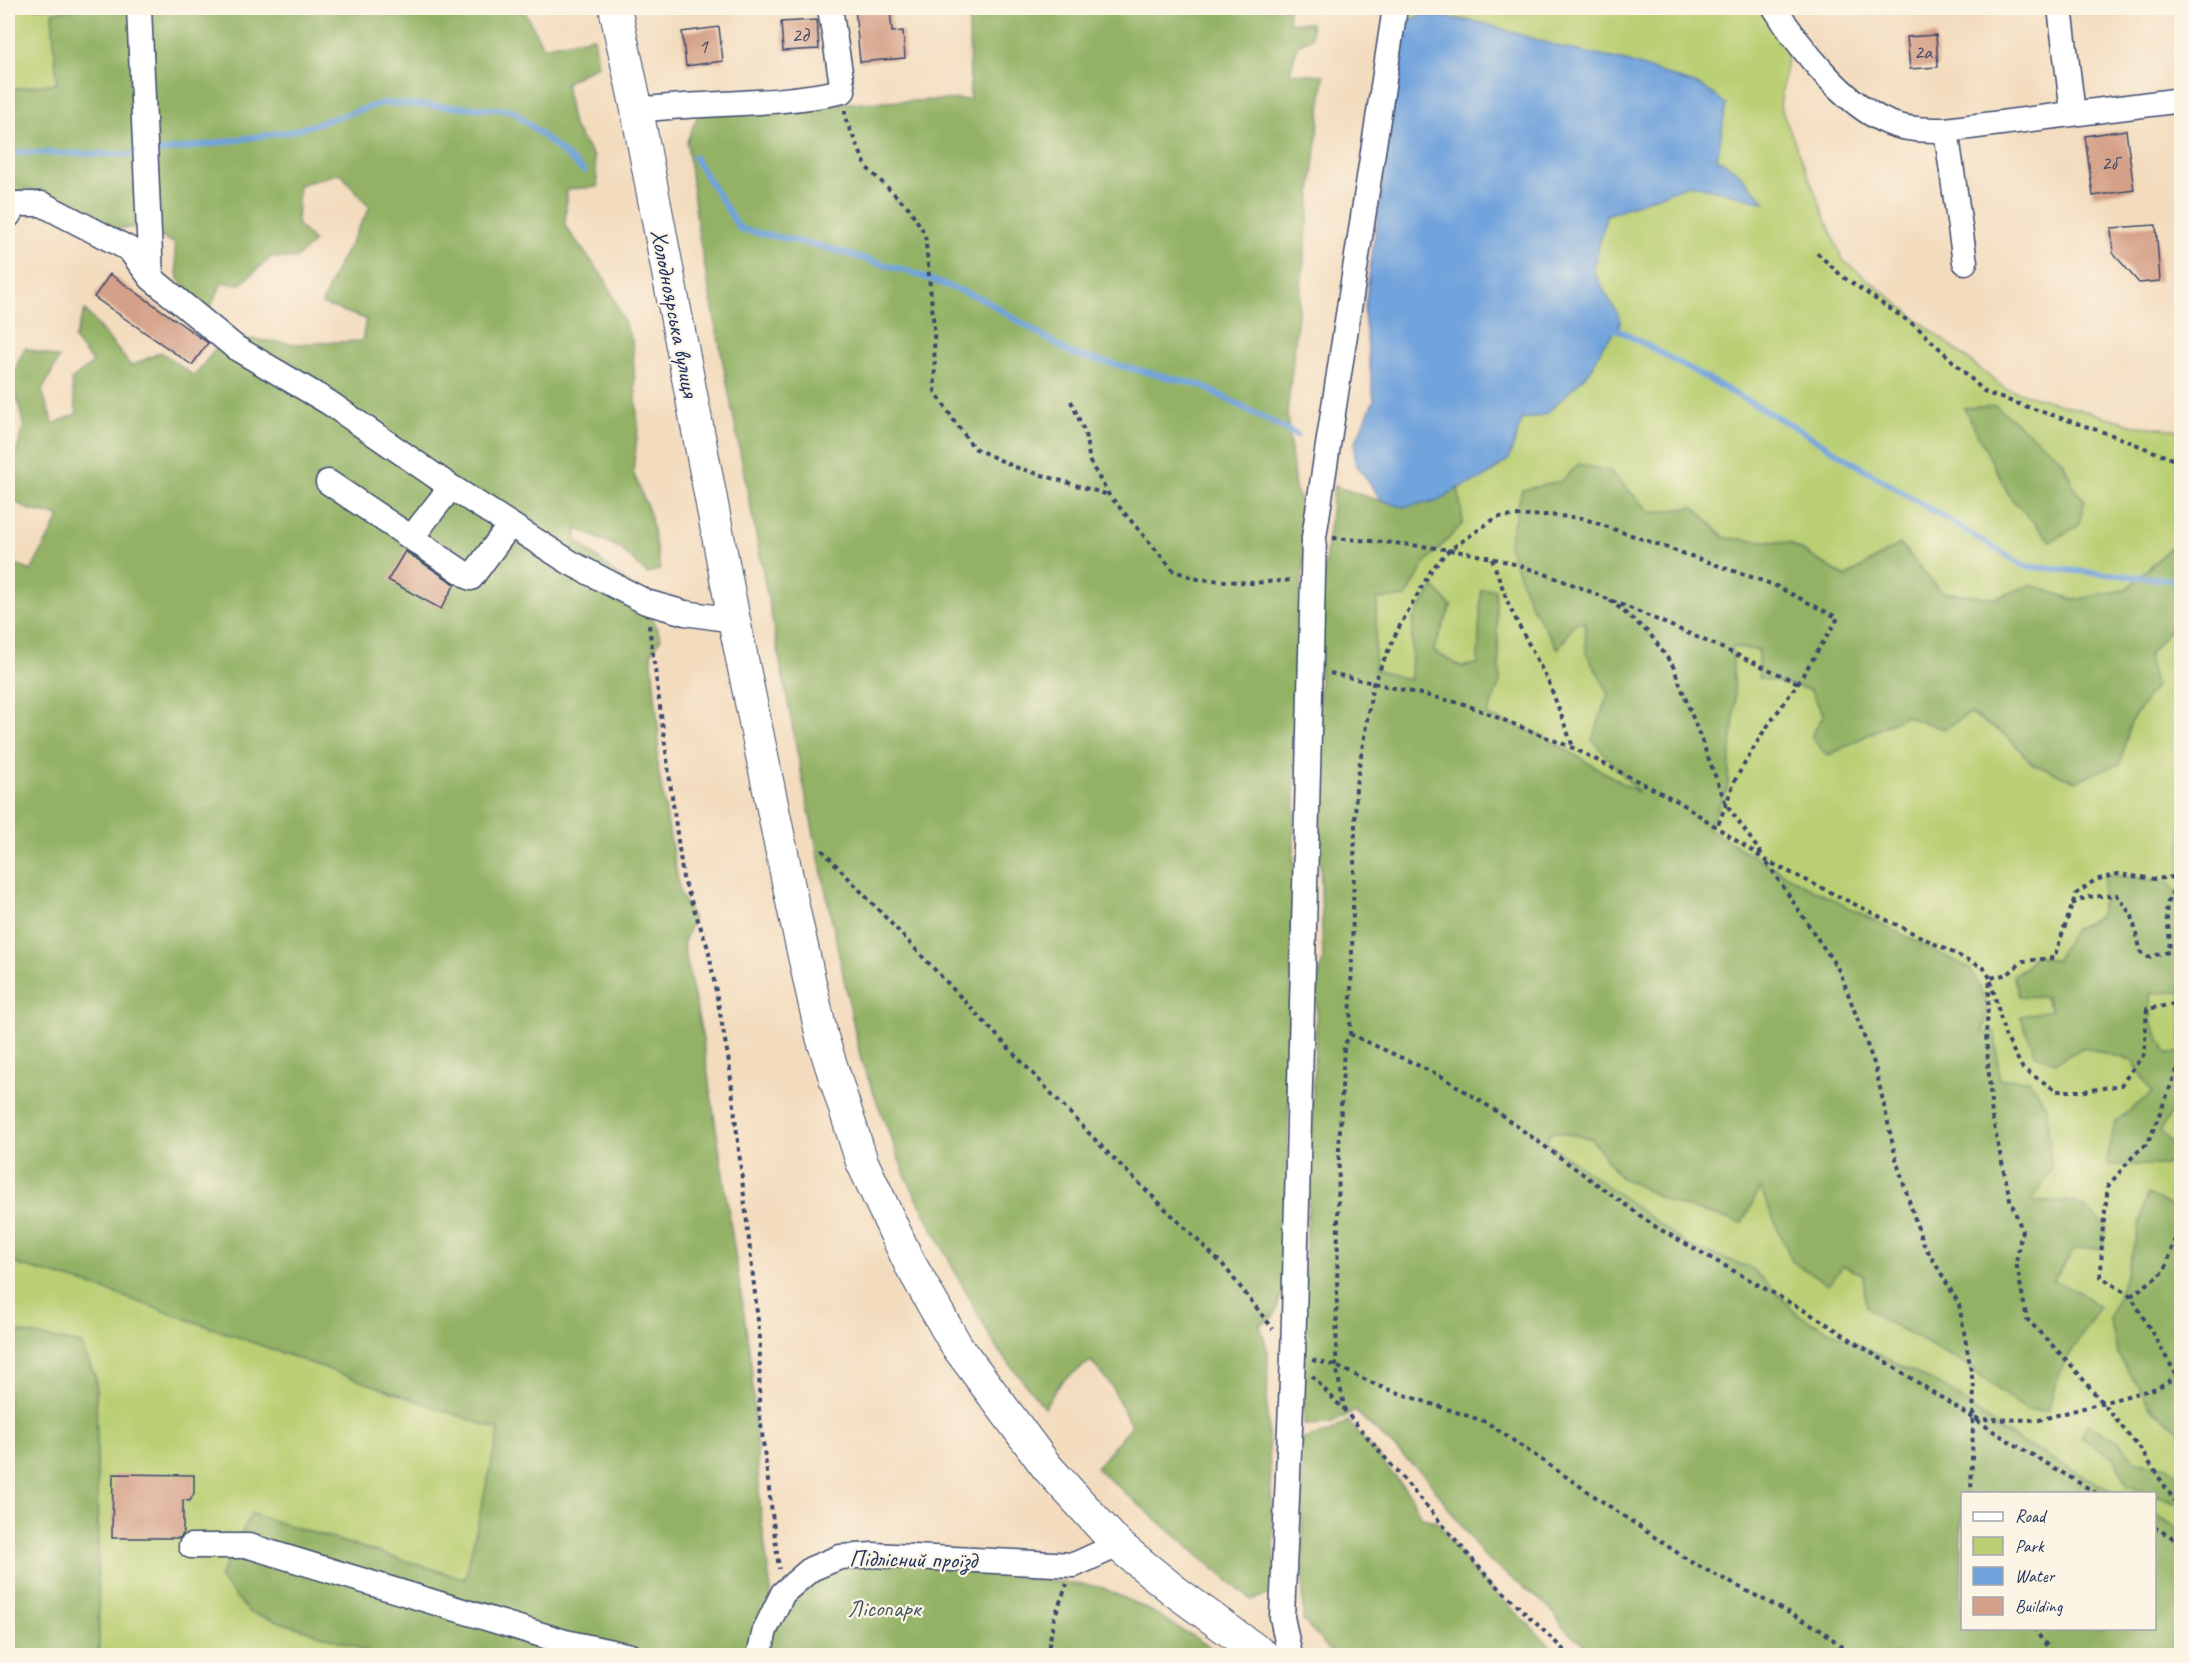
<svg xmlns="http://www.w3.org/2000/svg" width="2189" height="1663" font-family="Caveat,sans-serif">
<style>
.green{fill:#bacf73;stroke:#6a7f68;stroke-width:1.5;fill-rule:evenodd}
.forest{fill:#93b265;stroke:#577062;stroke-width:1.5}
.water{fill:#71a3dc;stroke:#46699d;stroke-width:1.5}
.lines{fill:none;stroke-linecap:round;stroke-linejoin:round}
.stream{stroke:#71a3dc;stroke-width:6}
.building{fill:#d5a088}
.minor-casing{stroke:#3b496c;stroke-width:27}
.major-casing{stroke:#3b496c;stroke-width:34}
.path{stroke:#3b496c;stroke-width:4;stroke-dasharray:4.5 4.5;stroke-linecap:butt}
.minor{stroke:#fff;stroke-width:24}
.major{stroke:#fff;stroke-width:32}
.labels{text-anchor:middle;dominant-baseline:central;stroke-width:4.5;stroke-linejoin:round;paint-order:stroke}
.number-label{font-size:21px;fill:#4a4b68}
.street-label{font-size:24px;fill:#1b2f5e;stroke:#fcf5e5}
.park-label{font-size:24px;fill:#435763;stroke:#fcf5e5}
</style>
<rect width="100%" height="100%" fill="#fcf5e5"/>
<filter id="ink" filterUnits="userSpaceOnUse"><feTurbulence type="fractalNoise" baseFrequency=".0167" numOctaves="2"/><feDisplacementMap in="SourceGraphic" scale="12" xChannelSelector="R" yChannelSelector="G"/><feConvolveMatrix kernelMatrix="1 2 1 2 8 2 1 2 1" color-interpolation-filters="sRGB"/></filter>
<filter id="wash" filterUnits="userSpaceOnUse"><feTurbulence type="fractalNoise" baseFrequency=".008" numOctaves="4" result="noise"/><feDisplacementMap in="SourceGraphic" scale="24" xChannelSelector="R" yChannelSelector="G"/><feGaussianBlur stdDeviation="1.35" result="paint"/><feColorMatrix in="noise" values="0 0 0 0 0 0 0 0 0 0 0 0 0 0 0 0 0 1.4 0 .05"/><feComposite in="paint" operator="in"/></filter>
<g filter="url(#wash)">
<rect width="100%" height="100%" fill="#f3dcbe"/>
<!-- green -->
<path class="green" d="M21 8H80L52 13 57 83 8 90V12Z
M1411 8H1759L1788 50 1780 106 1842 259 2004 388 2138 426 2181 430V537L2127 589 2075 600 2031 585 1996 598 1941 592 1900 544 1846 577 1789 543 1725 538 1694 507 1651 513 1611 472 1523 490 1565 640 1573 624 1585 621 1586 652 1609 693 1600 715 1642 795 1543 736 1487 716 1500 682 1495 589 1481 590 1478 664 1461 667 1433 651 1451 606 1413 620 1411 681 1374 670 1377 599 1406 597 1425 563 1463 523 1458 488C1504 472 1507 463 1522 419L1545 415 1591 370 1603 345 1617 329 1621 320 1593 271 1606 215 1690 184 1764 201 1736 170 1717 159 1726 105 1626 61 1563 48 1483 23 1424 14 1404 23ZM1996 406 2063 461 2074 489Z
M2181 617V897L2167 882 2074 929 2055 961 2035 955 2024 969C2056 1008 2053 1013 2056 1062L2084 1047 2133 1061 2152 1093 2115 1122 2160 1131 2181 1097V1212L2148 1195 2129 1265 2110 1318 2119 1355 2154 1411 2181 1431V1477L2168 1467 2136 1462 2117 1440 2087 1424 2081 1438 2114 1457 2128 1486 2149 1493H2115L2001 1431 1947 1389 1800 1316 1751 1268 1689 1246 1546 1142 1552 1131 1591 1138 1619 1177 1742 1223 1760 1188 1843 1266 1863 1274 1866 1306 1884 1320 1960 1361 2027 1411 2048 1410 2059 1372 2099 1307 2078 1291 2052 1282 2075 1249 2076 1202H2031L1999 1079 1995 1033 1983 1034 1802 884 1706 829 1727 790 1735 705 1732 647 1759 650V678L1810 689 1824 716 1827 756 1904 716 1944 729 1970 713 2007 736 2033 764 2120 763 2131 721 2155 686 2147 655Z
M2150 992H2181V1053H2167L2151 1021Z
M8 1262 94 1286 500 1430 466 1579 251 1514 355 1646 372 1655H99L96 1379 81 1344 8 1330Z
M2154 1495 2181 1506V1530L2155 1514Z"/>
<!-- forest -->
<path class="forest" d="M80 8H523L543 47 594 37 598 65 565 83 573 126 594 157 598 187 567 189 565 226 606 281 632 340 638 428 633 472 650 514 660 569 647 574 620 548 577 529V541L641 595 661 638 651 654 659 735 657 763 680 893 693 919 683 944 702 1035 751 1361 761 1517 776 1627 801 1592 836 1569 885 1560 1101 1587 1151 1611 1223 1655H372L355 1646 249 1612 219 1578 251 1514 465 1579 499 1430 94 1286 8 1262V561L31 571 60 516 30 510 8 498V477L24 427 12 376 25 348 59 358 42 391 53 424 77 414 71 380 93 363 74 339 85 310 131 366 161 352 194 376 218 346 240 338 294 344 362 341 366 319 322 304 335 272 370 207 340 173 299 185 297 224 314 242 295 259 271 257 241 284 222 283 208 313 178 279 174 243 140 227 114 229 27 188 8 201V90L57 83 52 13Z
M998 8H1289L1288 22 1311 23 1312 38 1297 45 1290 73 1324 75 1287 415 1295 488 1310 520 1299 599 1285 1286 1274 1316 1260 1325 1268 1352 1267 1410 1275 1570 1271 1594 1251 1600 1096 1468 1131 1426 1111 1385 1091 1361 1062 1381 1044 1407 996 1347 964 1289 906 1177 861 1060 803 782 698 231 687 141 701 108 970 99 969 16Z
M1996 406 2063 461 2074 489 2085 500 2078 526 2051 541 2010 497 1964 408Z
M1579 464 1611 472 1651 513 1694 507 1725 538 1789 543 1846 577 1900 544 1941 592 1996 598 2030 585 2075 600 2127 589 2181 537V617L2148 655 2155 686 2131 721 2120 764 2075 781 2033 764 2007 736 1970 713 1944 729 1904 716 1827 756 1811 736 1824 715 1810 690 1759 678V650L1732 647 1735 705 1727 790 1707 829 1802 884 1971 969 1988 1005 1983 1033 1995 1032 1999 1079 2029 1080 2046 1106 2051 1169 2032 1202H2076L2106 1225 2104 1248 2075 1249 2052 1281 2078 1291 2099 1307 2059 1372 2048 1410 2027 1411 1960 1361 1884 1320 1866 1306 1863 1274 1843 1266 1829 1285 1792 1261 1760 1188 1742 1223 1669 1202 1619 1176 1591 1138 1552 1131 1546 1141 1689 1246 1751 1268 1800 1316 1948 1389 2001 1431 2115 1493 1962 1494V1628H2154L2155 1514 2181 1530V1655H1595L1563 1627 1549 1607 1485 1558 1427 1478 1355 1411 1330 1424 1304 1425 1303 1322 1318 979 1323 961 1319 818 1320 607 1334 486C1377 499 1418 520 1458 488L1463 523 1425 563 1406 597 1377 599 1374 670 1411 680 1413 620 1434 587 1451 606 1433 651 1461 667 1478 664 1481 590 1495 589 1500 682 1487 716 1543 736 1639 793 1592 740 1609 693 1586 652 1585 621 1573 624 1558 649 1531 606 1508 546 1522 490 1561 481Z
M2105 874 2167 882 2181 897V992L2150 993 2151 1021 2167 1053H2181V1097L2160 1131 2176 1150 2166 1165H2106L2115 1122 2152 1093 2133 1061 2084 1047 2056 1062 2036 1055 2020 1016 2052 1010 2046 997 2019 996 2013 975 2024 969 2035 955 2055 961 2074 929 2100 916Z
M2148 1194 2181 1212V1431L2154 1411 2118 1355 2110 1318 2129 1265Z
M8 1330 81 1344 96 1379 99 1655H8Z
M1348 1421 1411 1496 1420 1516 1438 1523 1469 1567 1560 1655H1339L1330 1651 1303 1620 1302 1439 1328 1433Z
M2087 1424 2117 1440 2136 1462 2168 1467 2181 1477V1506L2154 1494 2128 1486 2114 1457 2081 1438Z"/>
<!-- water -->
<path class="water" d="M1424 14 1483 23 1563 48 1626 61 1703 87 1726 104 1717 159 1736 170 1765 202 1690 184 1606 215 1593 271 1621 320 1617 329 1603 345 1591 370 1545 415 1522 419 1509 459 1482 479 1458 488 1443 499 1403 507 1381 500 1355 462V443L1374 400 1364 314 1404 23Z"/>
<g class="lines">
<!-- stream -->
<path class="stream" d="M8 152 139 155
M152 153 293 131 382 103 512 110 584 171
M694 157 740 229 820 246 910 272 983 299 1072 354 1200 385 1297 435
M1611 331 1617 329 1795 427 2024 566 2182 581"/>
</g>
<g id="blocks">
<!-- building -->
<path class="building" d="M855 8H890L892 32 903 31 905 58 860 62Z
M817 20 819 49 783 51 781 22Z
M719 27 723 61 686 66 682 32Z
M1936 35 1938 67 1910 69 1907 37Z
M2126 130 2134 190 2093 196 2085 136Z
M2156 225 2160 281 2139 283 2113 253 2111 228Z
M110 274 208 343 192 365 94 297Z
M405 551 455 584 441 609 388 580Z
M113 1474 194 1475V1493L190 1501 183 1500V1534L180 1538H112Z"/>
</g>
</g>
<g filter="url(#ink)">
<use href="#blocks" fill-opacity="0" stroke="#3b496c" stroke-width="1.5"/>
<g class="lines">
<!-- minor casing -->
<g class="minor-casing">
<path id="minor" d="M139 8 151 278
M1775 8C1798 46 1844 104 1887 122 1905 130 1926 130 1946 130L2182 100
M2060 8 2073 113
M637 110C705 102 776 106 843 91L830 8
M1946 130 1965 262
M8 216 16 204H42L129 249 151 278 236 348 328 402 451 487 571 563 646 602 685 613 734 620
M328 482 471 578 510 525
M411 538 451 487
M191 1546H249L565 1642 630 1656
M759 1656 765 1630 783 1593 811 1569 840 1557 873 1555 1074 1565 1118 1545
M1290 1656 1282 1617 1293 1356 1314 537 1395 8"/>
</g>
<!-- major casing -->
<g class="major-casing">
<path id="major" d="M615 8 637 110 734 620 794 911 822 1037 862 1162 909 1262 956 1345 1047 1467 1118 1545 1176 1592 1264 1656"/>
</g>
<!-- path -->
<path class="path" d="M845 110V118L867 168 909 208 925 234 934 327 935 391 953 419 974 448 1015 467 1109 495
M1817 253 1843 277 1917 327 1986 393 2115 436 2182 463
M1071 401 1085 433 1090 462 1109 495 1174 571 1198 579 1252 583 1293 580
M1333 538C1386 542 1439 546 1491 558 1539 569 1586 590 1632 609 1688 633 1743 657 1798 683
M1492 559 1510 608 1549 683 1573 747
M1610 600 1650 634 1673 666 1726 804 1763 856
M649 625 683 878 708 948 729 1062 760 1339 759 1409 779 1569
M1330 673 1464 704 1573 748 1681 803 1765 860 1984 968 1990 978 1986 1034 1992 1117 2010 1199 2022 1230 2016 1262 2027 1319 2073 1367 2141 1450 2182 1512
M822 850 1103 1148 1224 1266 1273 1329
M1767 863 1840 972 1875 1066 1897 1163 1922 1241 1959 1304 1974 1388 1971 1494
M2182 876 2155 879 2118 874 2095 880 2076 894 2054 958 2023 961 2008 974 1990 978 2005 1035 2023 1069 2057 1091H2086L2121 1085 2144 1054 2147 1009 2174 1004 2181 1024V1060L2148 1143 2135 1154 2108 1186 2102 1236 2101 1277 2131 1296 2177 1376 2182 1379
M2072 904 2087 897 2117 895 2132 916 2141 952 2148 957 2169 952C2173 918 2154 911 2182 880
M1350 1034 1441 1076 1496 1111 1656 1227 1819 1319 2004 1438 2098 1494
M2131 1296 2165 1271 2174 1241 2182 1229
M1312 1360 1336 1366 1381 1387 1486 1422 1691 1562 1822 1630 1852 1656
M1312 1376 1345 1411 1484 1573 1570 1656
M1345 1411 1336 1366 1339 1149 1344 1046 1350 1034 1356 785 1373 684 1398 629 1432 569 1448 551 1497 517 1548 515 1582 518 1774 585 1838 618 1798 683 1762 734 1735 780 1717 828
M1975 1419 2039 1420 2157 1388 2177 1376
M2154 1527 2182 1543
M2033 1628 2055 1656
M1047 1656 1054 1618 1067 1584"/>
<!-- minor -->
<use href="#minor" class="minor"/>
<!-- major -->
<use href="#major" class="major"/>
</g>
</g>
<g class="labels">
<!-- number labels -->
<g class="number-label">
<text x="800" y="35">2д</text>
<text x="703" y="46">1</text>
<text x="1923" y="52">2а</text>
<text x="2109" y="163">2б</text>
</g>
<!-- street labels -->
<g class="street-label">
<text transform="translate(675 313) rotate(79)">Холодноярська вулиця</text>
<text transform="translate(913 1559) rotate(1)">Підлісний проїзд</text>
</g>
<!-- park labels -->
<g class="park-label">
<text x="884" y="1608">Лісопарк</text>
</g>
</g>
<!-- margin -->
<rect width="2189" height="1663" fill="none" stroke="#fcf5e5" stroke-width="30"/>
<!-- legend -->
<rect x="1961" y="1492" width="195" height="138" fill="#fcf5e5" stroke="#a2a6af" stroke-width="1.5"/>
<rect x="1973" y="1512" width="30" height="9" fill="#ffffff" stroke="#a2a6af" stroke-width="1.5"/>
<text x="2015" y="1522" font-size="18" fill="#1b2f5e">Road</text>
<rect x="1973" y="1537" width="30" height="18" fill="#bacf73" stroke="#a2a6af" stroke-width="1.5"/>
<text x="2015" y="1552" font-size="18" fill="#1b2f5e">Park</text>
<rect x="1973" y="1567" width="30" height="18" fill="#71a3dc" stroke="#a2a6af" stroke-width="1.5"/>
<text x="2015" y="1582" font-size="18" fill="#1b2f5e">Water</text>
<rect x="1973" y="1597" width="30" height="18" fill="#d5a088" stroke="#a2a6af" stroke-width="1.5"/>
<text x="2015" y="1612" font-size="18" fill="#1b2f5e">Building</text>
</svg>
